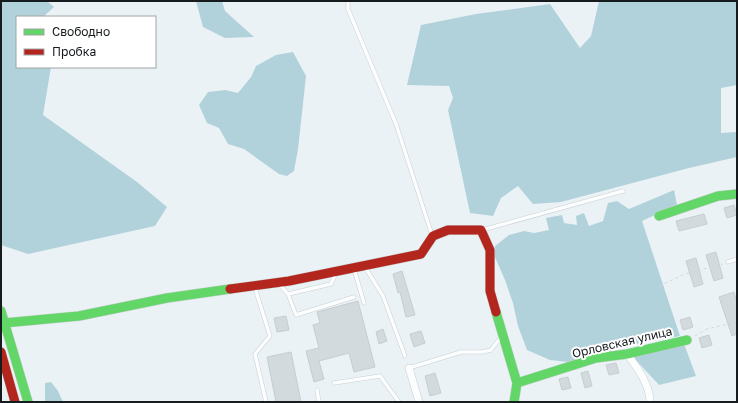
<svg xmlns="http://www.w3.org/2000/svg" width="738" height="403" font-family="'Golos Text',sans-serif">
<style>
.forest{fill:#b2d2db}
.building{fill:#d3dadd;stroke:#c7cdd0}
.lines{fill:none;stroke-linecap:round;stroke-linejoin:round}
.lane-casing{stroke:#c9cfd1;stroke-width:4.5}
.street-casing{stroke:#c9cfd1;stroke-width:8}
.fast-casing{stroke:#c9cfd1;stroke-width:10}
.jam-casing{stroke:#c9cfd1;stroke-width:10}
.path{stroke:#d5d7d8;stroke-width:1;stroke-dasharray:3 3;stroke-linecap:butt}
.lane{stroke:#fcfdfe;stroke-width:3.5}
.street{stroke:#fcfdfe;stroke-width:7}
.fast{stroke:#63d668;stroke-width:9}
.jam{stroke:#b3261e;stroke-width:9}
.labels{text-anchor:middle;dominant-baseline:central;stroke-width:4;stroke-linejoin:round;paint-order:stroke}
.street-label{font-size:12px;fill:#161b1d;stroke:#fff}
</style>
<rect width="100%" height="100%" fill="#eaf2f5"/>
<!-- forest -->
<path class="forest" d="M1 1H47L54 7 43 17H17V67H51L43 115 137 182 167 207 155 226 28 254 1 245Z
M196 1H222L225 11 254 37 225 38 203 27Z
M599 1H737V85L721 88V133L737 132V157L689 168 561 202 533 204 518 186 501 198 493 216 470 213 448 110 453 98 449 86 407 85 421 25 476 14 550 4 580 48 591 36Z
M293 52 306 76 298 149 294 171 287 176 279 174 244 149 228 144 219 128 207 123 199 105 208 92 225 90 238 93 251 77 256 66 276 55Z
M674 190 677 205 642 221 680 336 626 346 568 362 550 360 527 350 518 326 513 303 505 280 494 255 495 246 509 235 524 231 534 233 549 230 546 218 562 215 564 223 577 225 576 216 584 213 589 226 603 221 608 203 617 201 629 209Z
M683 341 696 376 659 385 634 358 637 353Z
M51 382 58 391 63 402H45V383Z"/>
<!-- building -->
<path class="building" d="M734 205 737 215 727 218 724 208Z
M704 214 707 224 679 231 676 221Z
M716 252 723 278 714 281 706 255Z
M696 258 703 284 694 287 686 261Z
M402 271 415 315 406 317 400 292 398 293 393 274Z
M734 292 737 302V334L732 336 719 297Z
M358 301 375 367 354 372 349 353 319 361 324 379 314 382 306 351 319 348 313 325 320 323 317 312Z
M286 316 289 330 277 332 274 318Z
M690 317 693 327 683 330 680 320Z
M383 329 387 341 379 344 376 332Z
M421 331 425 343 414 347 410 334Z
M709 335 712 345 702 348 699 338Z
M291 352 301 402H276L267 357Z
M616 363 619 373 609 375 606 365Z
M588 371 592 386 585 388 581 373Z
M435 373 441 393 430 396 425 376Z
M568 377 571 388 562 390 559 379Z"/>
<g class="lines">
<!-- lane casing -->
<g class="lane-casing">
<path id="lane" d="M348 1V9L396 124 432 235
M482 230 623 191
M728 262 737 259
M365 267 383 296 405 356
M354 269 364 303
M279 284 288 294 331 284 336 273
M255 288 270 336 255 354 266 402
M288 294 296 315 354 297
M409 368 461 352H482L491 350 501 337
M334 383 380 376 399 402
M317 390 319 402"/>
</g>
<!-- street casing -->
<g class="street-casing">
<path id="street" d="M627 354C637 367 650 385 650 402
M409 368 419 402"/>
</g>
<!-- fast casing -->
<g class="fast-casing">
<path id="fast" d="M659 216 718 196 737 194
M1 311 28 402
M496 312 517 383 514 402
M4 323 79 316 167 298 230 289
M517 383 596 358 627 354 687 340"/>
</g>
<!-- jam casing -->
<g class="jam-casing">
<path id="jam" d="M230 289 289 281 421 254 433 236 448 230H481L490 250V291L496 312
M1 352 15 402"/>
</g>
<!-- path -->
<path class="path" d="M659 286 685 274 723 264
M695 336 707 329 737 322"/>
<!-- lane -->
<use href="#lane" class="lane"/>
<!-- street -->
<use href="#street" class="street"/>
<!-- fast -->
<use href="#fast" class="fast"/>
<!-- jam -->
<use href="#jam" class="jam"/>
</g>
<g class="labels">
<!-- street labels -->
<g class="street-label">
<text transform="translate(622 342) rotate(-13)">Орловская улица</text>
</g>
</g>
<!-- border -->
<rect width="738" height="403" fill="none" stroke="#161b1d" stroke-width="4"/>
<!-- legend -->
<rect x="16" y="16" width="140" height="52" fill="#ffffff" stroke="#a2a4a5"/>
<rect x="24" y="29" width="20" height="6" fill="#63d668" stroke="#a2a4a5"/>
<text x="52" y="36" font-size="12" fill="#161b1d">Свободно</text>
<rect x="24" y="49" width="20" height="6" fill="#b3261e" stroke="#a2a4a5"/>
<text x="52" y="56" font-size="12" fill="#161b1d">Пробка</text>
</svg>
